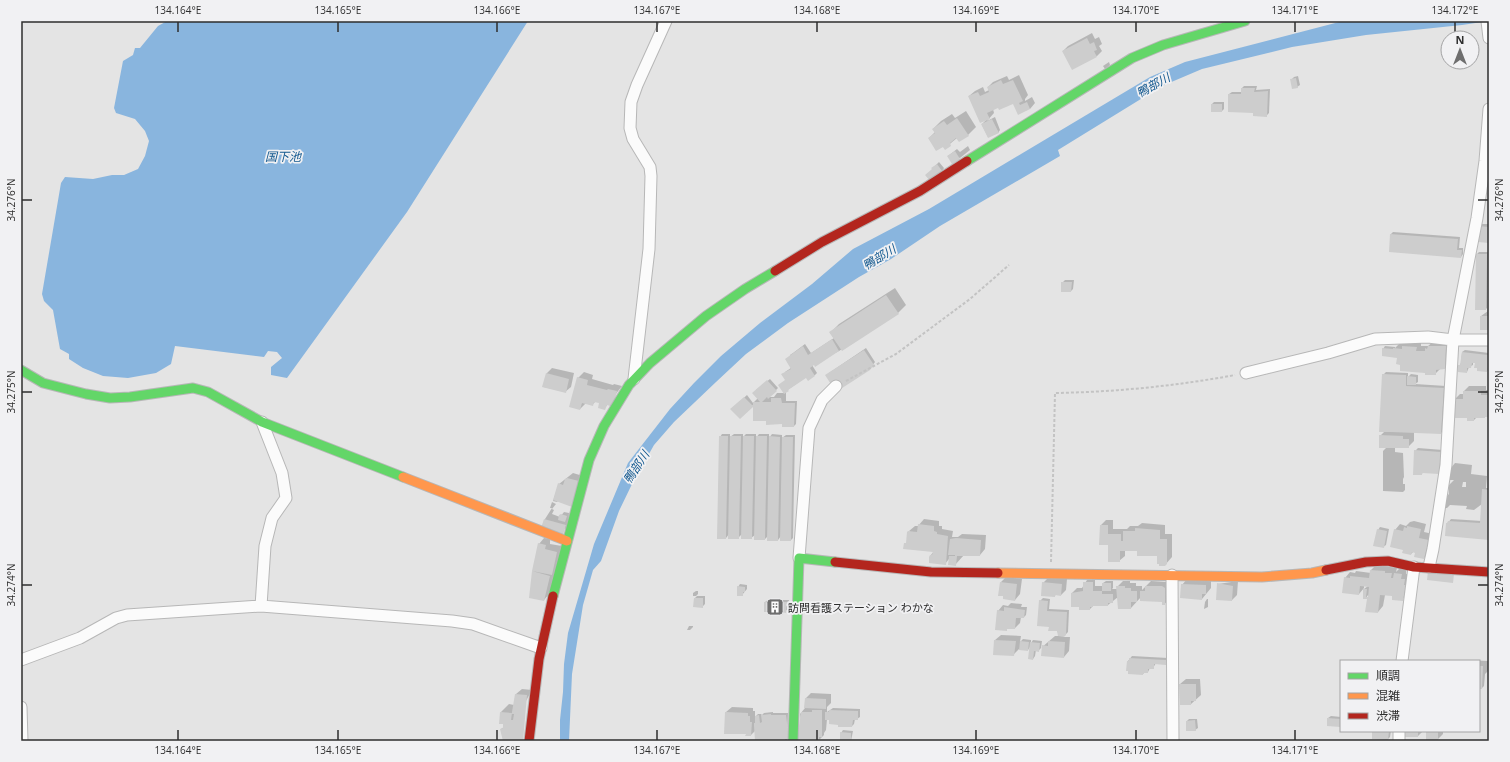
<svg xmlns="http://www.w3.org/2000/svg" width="1510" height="762" font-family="'Open Sans','Noto Sans JP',sans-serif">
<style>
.water{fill:#89b5de}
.shadow{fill:#0003;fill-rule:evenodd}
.building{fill:#cdcdcd}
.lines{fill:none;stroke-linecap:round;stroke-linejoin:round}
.street-casing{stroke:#b7b7b7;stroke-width:13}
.fast-casing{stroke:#b7b7b7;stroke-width:11}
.slow-casing{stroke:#b7b7b7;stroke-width:11}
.jam-casing{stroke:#b7b7b7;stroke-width:11}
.path{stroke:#c3c3c3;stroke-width:2;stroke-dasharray:3 2;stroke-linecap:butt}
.street{stroke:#fbfbfb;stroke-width:11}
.fast{stroke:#63d668;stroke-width:9}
.slow{stroke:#ff974d;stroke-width:9}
.jam{stroke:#b3261e;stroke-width:9}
.ticks{fill:none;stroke:#2e2e2e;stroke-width:1.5}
.labels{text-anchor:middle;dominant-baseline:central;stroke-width:3.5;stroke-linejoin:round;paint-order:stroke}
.poi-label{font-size:11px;fill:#2e2e2e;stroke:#f1f1f3;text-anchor:start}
.water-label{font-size:12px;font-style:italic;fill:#12588f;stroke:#f1f1f3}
.neatline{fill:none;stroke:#2e2e2e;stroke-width:1.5}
.ticks-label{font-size:10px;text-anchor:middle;fill:#2e2e2e}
</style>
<rect width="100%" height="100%" fill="#e4e4e4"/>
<!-- water -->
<path class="water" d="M167 21H528L407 212 287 378 271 375V367L282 358 277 352 268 351 264 357 175 346 171 364 156 373 128 378 103 376 83 368 69 359V354L60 349 53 310 44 301 42 294 61 183 65 177 93 179 112 175H124L138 169 145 156 149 141 145 131 135 119 116 113 114 108 123 61 133 55 135 48H140L158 26Z
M1343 21H1489L1462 25 1366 35 1292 47 1202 69 1162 86 1058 150 1060 156 940 226 891 259 859 277 788 323 746 354 716 382 674 422 654 445 632 484 619 511 601 561 593 570 583 605 572 674 569 741H560V720L563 692 564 664 568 633 594 544 628 463 670 409 694 383 721 356 760 323 812 284 853 249 929 209 1150 77 1185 62Z"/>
<!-- shadow -->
<path class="shadow" d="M1092 33 1095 39 1099 37 1102 44 1099 46 1102 51 1097 56 1063 51 1068 46Z
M1109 62 1110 65 1105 69 1103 66Z
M1019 75 1028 95 1025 99V101L1032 97 1035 103 1030 109 1013 103 993 109 994 113 987 121 995 117 1000 130 998 133 982 124 987 119 969 96 975 91 983 87 985 92 989 90 988 87 993 82 1007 76 1009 80Z
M1298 76 1300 85 1297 87 1292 79 1294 77Z
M1244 86H1257L1256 90 1270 89 1269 113 1266 116 1254 112 1229 94 1232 92H1242V88Z
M1214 102H1224V109L1222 111 1212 104Z
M966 111 976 127 968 135 957 138 945 148 929 138 935 132 933 129 941 121 952 114 955 118Z
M968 146 970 150 960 158 948 156 957 149 960 152Z
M939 162 944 168 942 171 935 166Z
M1482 224H1489V242L1480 227Z
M1393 232 1460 237 1459 248H1463V254L1461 257 1390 251 1391 234Z
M1489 249V329L1481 316 1488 311V307L1486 309 1477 254 1479 252H1489Z
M1065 280H1074L1073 289 1071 291 1062 283Z
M895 288 906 305 898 313 839 351 812 365 817 373 815 375 806 377 786 391V401H797L796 424 794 426 783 421 767 420 754 404 740 418 732 409 747 395 753 403 758 398 756 390 770 379 778 388 769 397H774L777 393H784L786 380 785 372 791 368 790 355 793 353 805 344 811 353 834 338 830 333 839 324Z
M1434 341H1451L1450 363 1445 368H1441L1435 374 1401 364 1398 357 1383 349 1385 346 1395 347V348L1400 343 1406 344 1408 342H1421V346H1428Z
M866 348 875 362 872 366 829 373Z
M1465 350 1489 353V368L1487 371 1476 362H1473V365L1469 367 1467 372 1459 366 1461 363 1462 352Z
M552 368 574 373 571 387 565 392 544 387 547 373Z
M584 372 593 375 592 379 613 385 614 384 622 386 604 409 600 402 596 401 592 405 586 403 580 409 578 378Z
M1386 372 1408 373V377L1411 374 1418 375V382L1415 384 1446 386 1443 431 1441 433 1414 432V441L1408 447H1395V452L1403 453 1404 477 1403 479V484H1405V490L1403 492 1383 491V451L1387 447 1380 436 1385 431 1383 375Z
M1469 386H1486V390H1489V416L1477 417 1474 420H1468V417L1455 399 1460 394H1464V391Z
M722 434H730V437L734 434H743V437L746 434H756V438L759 434H769V438L772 434 782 435V438L786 435H795L793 538 791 540 781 536 778 540 768 536 765 539 755 535 751 538 742 534 738 538 729 534 726 538 720 437Z
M1418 448 1443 450 1442 471 1439 473H1423L1421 474 1415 451Z
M1455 463 1472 465 1471 474 1487 476 1486 488H1489V539L1447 524 1451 519 1482 521V504L1474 510 1466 509 1467 506 1450 505 1447 508H1443L1444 499 1449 494V485L1454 480H1449L1450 469ZM1463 482H1466V487H1462Z
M573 473 583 476 557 502 553 501 559 484Z
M552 502 556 504 552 509 554 510 552 514 560 517 564 512 569 513 568 529 542 528 545 519 552 508H550Z
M924 519 939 521V526H942V529L953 531 952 537H958L962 534 986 535 985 549 980 555H964L955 565 949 559 945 564 931 555 934 551 909 531 915 526H918Z
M1106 520H1113V529H1127L1130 526H1138L1142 523 1165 525V534H1172V557L1165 565 1158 555 1138 550H1125V556L1119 561 1109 544 1101 525Z
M1414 521 1426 524 1424 532 1433 534 1429 553 1424 558 1416 552 1414 551 1411 554 1404 549 1395 530 1400 524 1406 526 1410 522Z
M1380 527 1389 529 1386 545 1383 547 1378 530Z
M544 538 550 539V544L562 546 549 594 544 600 532 578 539 544Z
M1376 565 1397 568 1396 572 1400 568 1406 569V574H1410L1408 594 1402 599 1393 595H1385L1383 606 1378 612 1368 595 1366 598 1364 589 1368 586 1364 585V588L1359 594 1345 578 1350 572 1355 573 1356 571 1371 573V570Z
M1006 577 1022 579 1020 594 1015 600 1001 582Z
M1049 577 1067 579 1066 590 1061 595 1056 594 1055 596 1043 583Z
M1187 579 1211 580V588L1202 599 1182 585Z
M1087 580H1095V586H1103V583L1106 581H1113V588L1112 589H1118L1117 587 1123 581H1130V583H1136V586H1142V590L1151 581 1167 582V602L1164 604 1163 599 1141 597 1131 608 1118 597 1108 605 1093 606 1090 609 1072 593 1077 588H1082Z
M1238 581 1237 595 1232 600 1218 584Z
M740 584 747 585V589L742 595 738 587Z
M696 591H698V594L696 596H705V604L702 607 695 598 697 596H693V593Z
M1043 598 1050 599 1049 609 1069 610 1068 632 1063 637H1070L1069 651 1064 657 1043 646 1038 651 1036 650 1035 656 1033 659 1030 647 1028 650 1019 649 1013 655 995 640 1001 635 1021 636 1020 642 1023 639 1031 640V643L1033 640 1042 641 1041 648 1055 636H1059L1057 630 1050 627 1040 601Z
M1207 599H1208V607L1204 609 1205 602Z
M768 600H789L788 609 781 614H777V611L765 602Z
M1011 603 1022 604 1021 607H1027L1026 615 1024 617H1021L1020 623 1015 628H1008L1007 629 998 611 1003 605 1008 606Z
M689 626H693V627L690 630H687Z
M1132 656 1168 658V662L1165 664 1156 663 1153 668H1150L1148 672H1145L1143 674 1128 661Z
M1467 660 1488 661V671L1485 674 1484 686 1482 688H1479V661Z
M1186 679H1200L1201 695 1191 704 1180 684Z
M522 689 532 690 504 741 501 729 504 727 501 712 509 704 514 705 516 694Z
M811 693 831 694V703L827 707V712L833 708 860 709V717L857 719H855L854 724 852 726 839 724 830 719H827L826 730 824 733V735L818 741H805L800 714 805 708 806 698Z
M732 707 753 708V711H755V717L758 714H761L762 715 764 713 773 712V713H788L787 741H756L755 731 751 735 747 733 726 712Z
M1331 716 1341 717V726L1328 718Z
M1189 719H1197L1198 728 1195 730 1187 721Z
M843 730 853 731 851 741H841V733Z
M1373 731H1391L1390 737 1388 739Z
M1405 731H1423L1418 736Z
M1427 731H1443V734L1437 740Z"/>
<!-- building -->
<path class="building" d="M1087 38 1090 44 1094 42 1097 50 1094 51 1097 57 1072 70 1062 51Z
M1296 78 1298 88 1292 89 1290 79Z
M1001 80 1003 84 1013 80 1023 101 1019 103 1020 105 1027 102 1030 109 1018 115 1013 104 999 110 998 108 987 113 990 119 980 123 968 96 978 92 980 96 989 92 987 87Z
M1241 88H1255L1254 92 1268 91 1267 117 1253 116V113L1228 112V94H1241Z
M1211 104H1222V112H1211Z
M957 118 969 136 959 142 956 138 950 143 951 146 945 150 943 147 936 151 928 138 935 133 932 129 944 121 947 125Z
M992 119 999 133 988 138 981 124Z
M955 151 960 159 952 164 947 156Z
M937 164 942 171 930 181 925 175 932 169 931 168Z
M1479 226 1489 227V243L1478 242Z
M1390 234 1458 239 1457 250H1462L1461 258 1389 252Z
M1476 254H1487L1486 310H1475Z
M1488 276H1489V311H1487Z
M1061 282H1072L1071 292H1061Z
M886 295 899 314 842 351 829 332Z
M1480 316H1489V330H1480Z
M832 339 839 351 815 367 814 365 810 368 815 376 808 381 806 378 788 390 789 391 784 394 778 385 785 380 781 374 791 369 785 359 803 346 808 355Z
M1402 346 1417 347 1416 351H1425V348L1427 349 1428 346H1446L1445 369 1436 370V375H1425V373L1400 371V365L1396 364 1397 358 1382 356V348L1393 349V353V348L1402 349Z
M864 350 874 365 870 370 836 392 825 375Z
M1462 352 1488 355 1489 363 1487 372 1477 371V368H1474L1475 363H1472L1471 368H1467V373L1458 372V365H1460Z
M546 373 569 379 566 393 542 387Z
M1382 374 1406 375V386L1444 388 1441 434 1391 432 1392 414 1391 432H1379Z
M1407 376 1416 377V385H1407Z
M577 377 588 380 587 385 607 390 608 389 617 391 613 407 607 405 605 410 598 408 599 403 594 402 593 406 582 403 580 410 569 407Z
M767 380 777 391 768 399 767 397 762 402H771V398H781L782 403H795L794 427H782V424L766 425V421H753V407L740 419 730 409 744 397 753 406V402H760L752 393Z
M1463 391H1481V395H1489V417H1485V418H1474V421H1467V418H1453L1454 399H1463Z
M1379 435 1403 436V439H1409V448H1379Z
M719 436H728L726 539H717Z
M730 436H741L739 539H728Z
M743 436H754L752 539H741Z
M756 436H767L765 540H754Z
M769 436 780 437 778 541H767Z
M782 437H793L791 541H780Z
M1414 450 1441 452 1439 474 1422 473V475H1413Z
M567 478 579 481 572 507 553 500 558 483 563 485 565 479Z
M1482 489 1489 490V540L1445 536 1446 523H1447L1448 521 1480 523Z
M561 514 567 516 565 522 558 520 559 515Z
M544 519 566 525 563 535 541 528Z
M918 524 934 526V531L937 532V534L948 536 946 565 929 563V557L930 555H932L933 552 903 549 904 543H906L907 532 908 531 917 532Z
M1100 525H1108V534H1121V541H1123V531H1135V528L1160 530V539H1167V564L1165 566H1159V564H1157V556H1137V551H1120V562H1108V545H1099Z
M1407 526 1421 529 1419 538 1429 540 1424 559 1414 557 1415 553 1412 552 1411 555 1402 553 1403 550 1390 547 1394 529 1403 531 1404 527 1407 528Z
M1377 529 1387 531 1384 548 1373 546Z
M956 538 981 540 980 556H957L956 566 948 565 949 556H955V555H948L950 539Z
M538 543 546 545 545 549 557 552 552 575 532 571Z
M1370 570 1385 571V573H1392L1391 578H1393L1394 573 1402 574 1401 579H1405L1404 585H1406L1403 601 1392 600V596L1380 595 1378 613 1365 612 1367 599H1363V589H1367L1366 597H1368L1369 587 1360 586 1359 595 1342 593 1344 577 1350 578V576L1369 578Z
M532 571 550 576 544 601 529 598Z
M1428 571 1454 574 1453 583 1427 580Z
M1000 582 1017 584 1015 601 1003 599V596H998Z
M1042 582 1062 584 1061 596 1055 595V597L1041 596Z
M1083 582H1093V607H1090V610H1079V607H1071V593L1083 591Z
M1102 583H1111V591H1102Z
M1217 583 1233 586 1232 601 1216 600Z
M1181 584 1206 585V594H1202V600L1180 598Z
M737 586 745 587V592H743V596H737Z
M1116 586H1125V588H1131V591H1137V602H1131V609H1118Z
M1145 586H1162L1165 588V605H1162V602L1140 601V591H1145Z
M1093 591H1102V594H1113V603H1108V606H1093Z
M694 598H703V608L693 607Z
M1039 600 1048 601 1047 611 1067 612 1066 635 1064 637 1058 636 1057 631H1048L1049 627 1037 626Z
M764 602H787L786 613 781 612V615H776V612H764Z
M1004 607 1025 610 1024 618H1016L1015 629H1007V631L995 630 997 610 1004 611Z
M994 640 1016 641 1014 656 993 655Z
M1020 641 1029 642 1028 651 1019 650Z
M1048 641 1065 642 1064 658 1041 656 1042 645 1048 646Z
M1030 642 1040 643 1039 652 1034 651 1033 660 1028 659Z
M1129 658 1166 660V665L1154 664V669H1148V673H1143V675L1128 674V671H1126L1127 661H1129Z
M1479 666H1483L1482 689H1479Z
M1179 684H1196V701H1191V705H1180Z
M515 694 527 695 523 741H503L500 729 503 728V724H499L500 712 512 713 511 720H513L514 714H512V712Z
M805 698 826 699V709L804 708Z
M812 710H822V737H819V741L797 740 801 712H812Z
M829 710 858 711V720H853L852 727H838V725L829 724V720H825V712H829Z
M725 712 748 713V716H750V722H752L751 736H745L746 734H724Z
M771 714V715H786L789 739H785V741H755L754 726V723H755V716L759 715 760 723 762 722 761 715Z
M1327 718 1341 719V727L1327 726Z
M1195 720 1196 731H1186V721Z
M1372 731H1389L1388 740 1372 739Z
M1404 731H1418V737H1404Z
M1426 731H1438V741L1426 740Z
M840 732 851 733V741H840Z"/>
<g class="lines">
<!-- street casing -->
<g class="street-casing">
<path id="street" d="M1487 21 1489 38
M1246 373 1328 353 1375 339 1428 337 1453 340H1489
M634 379 649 249 651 176 650 167 633 139 630 128 631 102 637 85 666 21
M799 558 809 428 822 400 836 386
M1429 567 1433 549 1446 465 1453 340 1477 218 1485 161 1489 109
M1172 575 1173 741
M261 606 265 546 272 518 286 498 282 473 262 422
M21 660 80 638 116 618 127 615 261 606 452 621 473 624 541 648
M1402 661 1414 567
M21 707 22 741
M1399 741V731"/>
</g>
<!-- fast casing -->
<g class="fast-casing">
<path id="fast" d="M967 161 1132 58 1163 45 1245 21
M21 370 43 383 86 394 110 398 130 397 193 388 208 392 262 422 403 477
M553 596 589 460 604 426 629 385 650 363 706 316 745 289 775 271
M793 741 799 558 835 562"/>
</g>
<!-- slow casing -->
<g class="slow-casing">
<path id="slow" d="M403 477 567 541
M998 573 1262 577 1312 573 1326 570"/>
</g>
<!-- jam casing -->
<g class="jam-casing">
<path id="jam" d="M775 271 822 242 920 191 967 161
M835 562 931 572 998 573
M1326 570 1366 562 1388 561 1414 567 1489 572
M529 741 539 659 553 596"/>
</g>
<!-- path -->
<path class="path" d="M846 381 896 354 970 299 1009 265
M1051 562 1055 393C1115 392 1176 386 1235 375"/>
<!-- street -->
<use href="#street" class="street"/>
<!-- fast -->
<use href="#fast" class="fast"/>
<!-- slow -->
<use href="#slow" class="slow"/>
<!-- jam -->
<use href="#jam" class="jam"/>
</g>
<!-- ticks -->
<path class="ticks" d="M178 22V32M338 22V32M497 22V32M657 22V32M817 22V32M976 22V32M1136 22V32M1295 22V32M1455 22V32M22 200H32M1478 200H1488M22 392H32M1478 392H1488M22 585H32M1478 585H1488M178 730V740M338 730V740M497 730V740M657 730V740M817 730V740M976 730V740M1136 730V740M1295 730V740"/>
<!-- icons -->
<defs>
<g id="building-square" transform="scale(0.9)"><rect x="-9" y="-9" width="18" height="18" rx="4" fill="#6e6e6e" stroke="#f1f1f3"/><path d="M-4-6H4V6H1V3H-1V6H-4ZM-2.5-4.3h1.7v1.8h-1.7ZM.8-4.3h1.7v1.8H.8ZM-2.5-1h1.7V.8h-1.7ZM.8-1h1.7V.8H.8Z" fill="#fff"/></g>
</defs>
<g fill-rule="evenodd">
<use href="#building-square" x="775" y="607"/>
</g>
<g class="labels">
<!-- poi labels -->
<g class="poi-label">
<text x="788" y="607">訪問看護ステーション わかな</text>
</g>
<!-- water labels -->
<g class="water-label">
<text transform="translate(1153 85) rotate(-29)">鴨部川</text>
<text x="283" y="156">国下池</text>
<text transform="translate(879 257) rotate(-31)">鴨部川</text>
<text transform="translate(636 467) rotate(-56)">鴨部川</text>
</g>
</g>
<!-- border -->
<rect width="1510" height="762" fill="none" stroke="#f1f1f3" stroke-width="44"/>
<!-- legend -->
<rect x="1340" y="660" width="140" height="72" fill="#f1f1f3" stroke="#a3a3a4"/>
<rect x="1348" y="673" width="20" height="6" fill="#63d668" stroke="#a3a3a4"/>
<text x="1376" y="680" font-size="12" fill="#2e2e2e">順調</text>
<rect x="1348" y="693" width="20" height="6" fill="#ff974d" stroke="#a3a3a4"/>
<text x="1376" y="700" font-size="12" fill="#2e2e2e">混雑</text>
<rect x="1348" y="713" width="20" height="6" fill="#b3261e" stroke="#a3a3a4"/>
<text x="1376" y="720" font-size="12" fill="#2e2e2e">渋滞</text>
<!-- north arrow -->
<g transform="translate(1460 50)"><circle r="19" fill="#f1f1f3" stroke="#a3a3a4"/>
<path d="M0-3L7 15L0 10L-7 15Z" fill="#6e6e6e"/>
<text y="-6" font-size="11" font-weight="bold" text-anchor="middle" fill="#2e2e2e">N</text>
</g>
<rect x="22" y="22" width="1466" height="718" class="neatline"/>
<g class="ticks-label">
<text x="178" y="14">134.164°E</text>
<text x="338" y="14">134.165°E</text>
<text x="497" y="14">134.166°E</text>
<text x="657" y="14">134.167°E</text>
<text x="817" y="14">134.168°E</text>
<text x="976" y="14">134.169°E</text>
<text x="1136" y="14">134.170°E</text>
<text x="1295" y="14">134.171°E</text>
<text x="1455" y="14">134.172°E</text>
<text transform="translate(11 200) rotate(-90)" y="4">34.276°N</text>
<text transform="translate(1499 200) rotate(-90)" y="4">34.276°N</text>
<text transform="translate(11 392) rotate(-90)" y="4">34.275°N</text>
<text transform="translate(1499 392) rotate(-90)" y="4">34.275°N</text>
<text transform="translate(11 585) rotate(-90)" y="4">34.274°N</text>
<text transform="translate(1499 585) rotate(-90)" y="4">34.274°N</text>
<text x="178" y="754">134.164°E</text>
<text x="338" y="754">134.165°E</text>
<text x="497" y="754">134.166°E</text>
<text x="657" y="754">134.167°E</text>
<text x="817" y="754">134.168°E</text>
<text x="976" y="754">134.169°E</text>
<text x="1136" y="754">134.170°E</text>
<text x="1295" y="754">134.171°E</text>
</g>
</svg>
